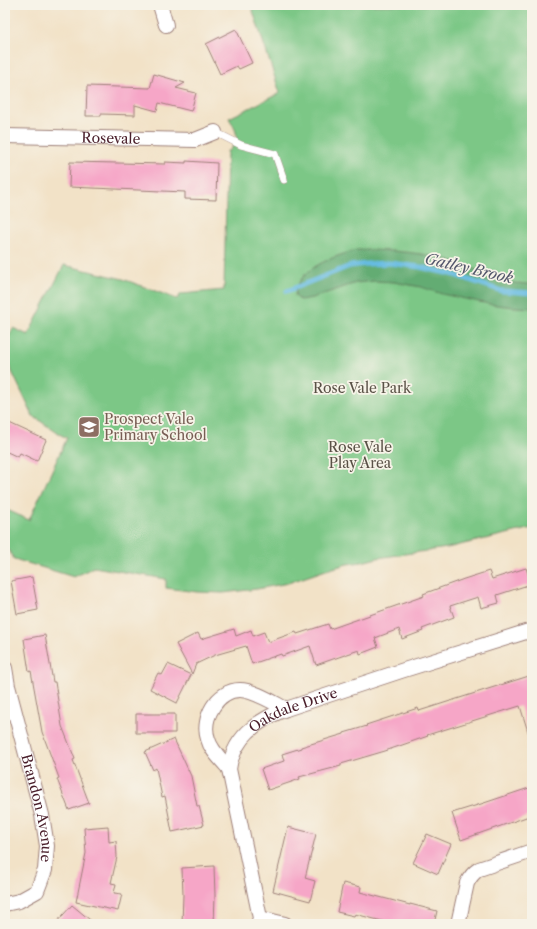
<svg xmlns="http://www.w3.org/2000/svg" width="537" height="929" font-family="'Libre Caslon Text',serif">
<style>
.green{fill:#7bc786;stroke:#627358}
.forest{fill:#64ac73;stroke:#57664f}
.lines{fill:none;stroke-linecap:round;stroke-linejoin:round}
.stream{stroke:#65bbe2;stroke-width:5}
.building{fill:#f6a6c7}
.lane-casing{stroke:#9e8079;stroke-width:8}
.street-casing{stroke:#9e8079;stroke-width:16}
.lane{stroke:#fff;stroke-width:7}
.street{stroke:#fff;stroke-width:14}
.labels{text-anchor:middle;dominant-baseline:central;stroke-width:3.5;stroke-linejoin:round;paint-order:stroke}
.street-label{font-size:14px;fill:#4a1f2b;stroke:#f7f3e8}
.park-label{font-size:14px;fill:#595146;stroke:#f7f3e8}
.education-label{font-size:14px;fill:#785e54;stroke:#f7f3e8;text-anchor:start}
.water-label{font-size:15px;font-style:italic;fill:#53566b;stroke:#f7f3e8}
</style>
<rect width="100%" height="100%" fill="#f7f3e8"/>
<filter id="ink" filterUnits="userSpaceOnUse"><feTurbulence type="fractalNoise" baseFrequency=".025" numOctaves="2"/><feDisplacementMap in="SourceGraphic" scale="8" xChannelSelector="R" yChannelSelector="G"/><feConvolveMatrix kernelMatrix="1 2 1 2 8 2 1 2 1" color-interpolation-filters="sRGB"/></filter>
<filter id="wash" filterUnits="userSpaceOnUse"><feTurbulence type="fractalNoise" baseFrequency=".012" numOctaves="4" result="noise"/><feDisplacementMap in="SourceGraphic" scale="16" xChannelSelector="R" yChannelSelector="G"/><feGaussianBlur stdDeviation="0.9" result="paint"/><feColorMatrix in="noise" values="0 0 0 0 0 0 0 0 0 0 0 0 0 0 0 0 0 1.4 0 .05"/><feComposite in="paint" operator="in"/></filter>
<g filter="url(#wash)">
<rect width="100%" height="100%" fill="#f2e2c7"/>
<!-- green -->
<path class="green" d="M251 5H532V528L447 548 377 558 362 562 347 564 326 570 288 583 257 589 223 593 197 592 166 588V579L94 567 74 577 14 559 5 544V509L29 520 67 438 59 434 33 416 5 357V345L13 328 28 335 64 265 123 279 177 299 181 294 224 290 227 151H229C241 138 237 132 229 118L280 93Z"/>
<!-- forest -->
<path class="forest" d="M356 250C390 250 426 252 459 263 472 267 485 275 499 279 509 283 521 284 532 284V308L514 307 489 304 442 294 421 287 394 282 374 281 356 283 312 298 300 300 295 296C297 268 333 257 356 250Z"/>
<g class="lines">
<!-- stream -->
<path class="stream" d="M287 291 350 266 367 264 390 263 420 267 451 274 502 291 532 293"/>
</g>
<g id="blocks">
<!-- building -->
<path class="building" d="M236 29 252 63 239 69 237 66 220 74 206 44Z
M154 74 185 83 176 88 196 93 191 111 159 103 157 111 135 105V115L101 114V116H86L87 86 150 88Z
M186 161 217 163 216 200 185 199V192L69 187 70 162 165 164V162L186 163Z
M5 421 46 440 37 461 20 453 18 457 5 451Z
M526 568 531 584 497 595 499 603 481 608 478 597 450 606 454 617 422 629 423 631 402 639 399 629 375 638 378 647 360 654 359 650 316 665 310 646 282 656 281 654 252 664 246 646 215 655 196 664 192 674 176 644 198 633 201 639 234 629 236 636 251 630 253 636 264 632 268 642 296 632 297 634 328 624 330 629 424 596 423 594 464 579 489 571 492 579Z
M32 577 38 610 17 614 11 581Z
M45 635 53 682H55L62 726 75 759 73 760 89 803 69 810 57 779 59 778 42 732 31 671 29 672 24 639Z
M168 664 191 675 177 703 150 689 158 673 162 675Z
M532 675V734L529 735 520 706 427 735 428 736 385 751 341 764V766L299 777 300 779 268 790 261 769 284 761 282 754 301 748V747L344 734V733L367 726 366 725 418 708 419 711Z
M136 714H175V733H136Z
M174 739 191 776 197 806H199L204 825 172 832 165 796 162 797 156 768 153 770 145 752Z
M532 787V815L461 840 452 813 481 804Z
M108 826 109 842 116 841 117 857 111 883 116 884 114 893 122 894 118 911 76 902 86 853 84 828Z
M288 827 316 834 305 878 315 881 310 901 273 891Z
M427 834 451 844 438 874 413 863Z
M214 866 215 896 214 924H182L183 895 182 868Z
M343 883 361 887 360 892 410 905V904L437 911 434 924H394L355 914 354 916 337 912Z
M72 905 95 924H55Z"/>
</g>
</g>
<g filter="url(#ink)">
<use href="#blocks" fill-opacity="0" stroke="#9e8079" stroke-width="1"/>
<g class="lines">
<!-- lane casing -->
<g class="lane-casing">
<path id="lane" d="M215 132 241 145 275 154 284 180"/>
</g>
<!-- street casing -->
<g class="street-casing">
<g id="street">
<path d="M160 5 166 25"/>
<path id="s1" d="M5 136 195 140 215 132"/>
<path id="s2" d="M5 668 8 686 42 815 47 846 45 870 37 891 19 901 5 904"/>
<path d="M229 769C222 760 211 751 208 739 201 719 217 690 240 690 253 690 274 703 286 709"/>
<path d="M260 918 285 924"/>
<path id="s3" d="M258 924 260 918 229 769C230 765 230 761 232 757 240 732 263 718 286 709L404 670 532 630"/>
<path d="M458 924 467 883C470 877 473 873 479 869L532 851"/>
</g>
</g>
<!-- lane -->
<use href="#lane" class="lane"/>
<!-- street -->
<use href="#street" class="street"/>
</g>
</g>
<!-- icons -->
<defs>
<g id="school-square" transform="scale(1.15)"><rect x="-9" y="-9" width="18" height="18" rx="4" fill="#8d6e63" stroke="#f7f3e8"/><path d="M0-5L7-2L0 1L-7-2ZM-4 1L0 2.5L4 1V4Q0 6-4 4Z" fill="#fff"/></g>
</defs>
<g fill-rule="evenodd">
<use href="#school-square" x="89" y="427"/>
</g>
<g class="labels">
<!-- street labels -->
<g class="street-label">
<text stroke="none"><textPath href="#s1" startOffset="106">Rosevale</textPath></text>
<text stroke="none"><textPath href="#s3" startOffset="252">Oakdale Drive</textPath></text>
<text stroke="none"><textPath href="#s2" startOffset="144">Brandon Avenue</textPath></text>
</g>
<!-- park labels -->
<g class="park-label">
<text x="362" y="388">Rose Vale Park</text>
<text x="360" y="447">Rose Vale<tspan x="360" dy="16">Play Area</tspan></text>
</g>
<!-- education labels -->
<g class="education-label">
<text x="104" y="419">Prospect Vale<tspan x="104" dy="16">Primary School</tspan></text>
</g>
<!-- water labels -->
<g class="water-label">
<text transform="translate(469 268) rotate(13)">Gatley Brook</text>
</g>
</g>
<!-- margin -->
<rect width="537" height="929" fill="none" stroke="#f7f3e8" stroke-width="20"/>
</svg>
